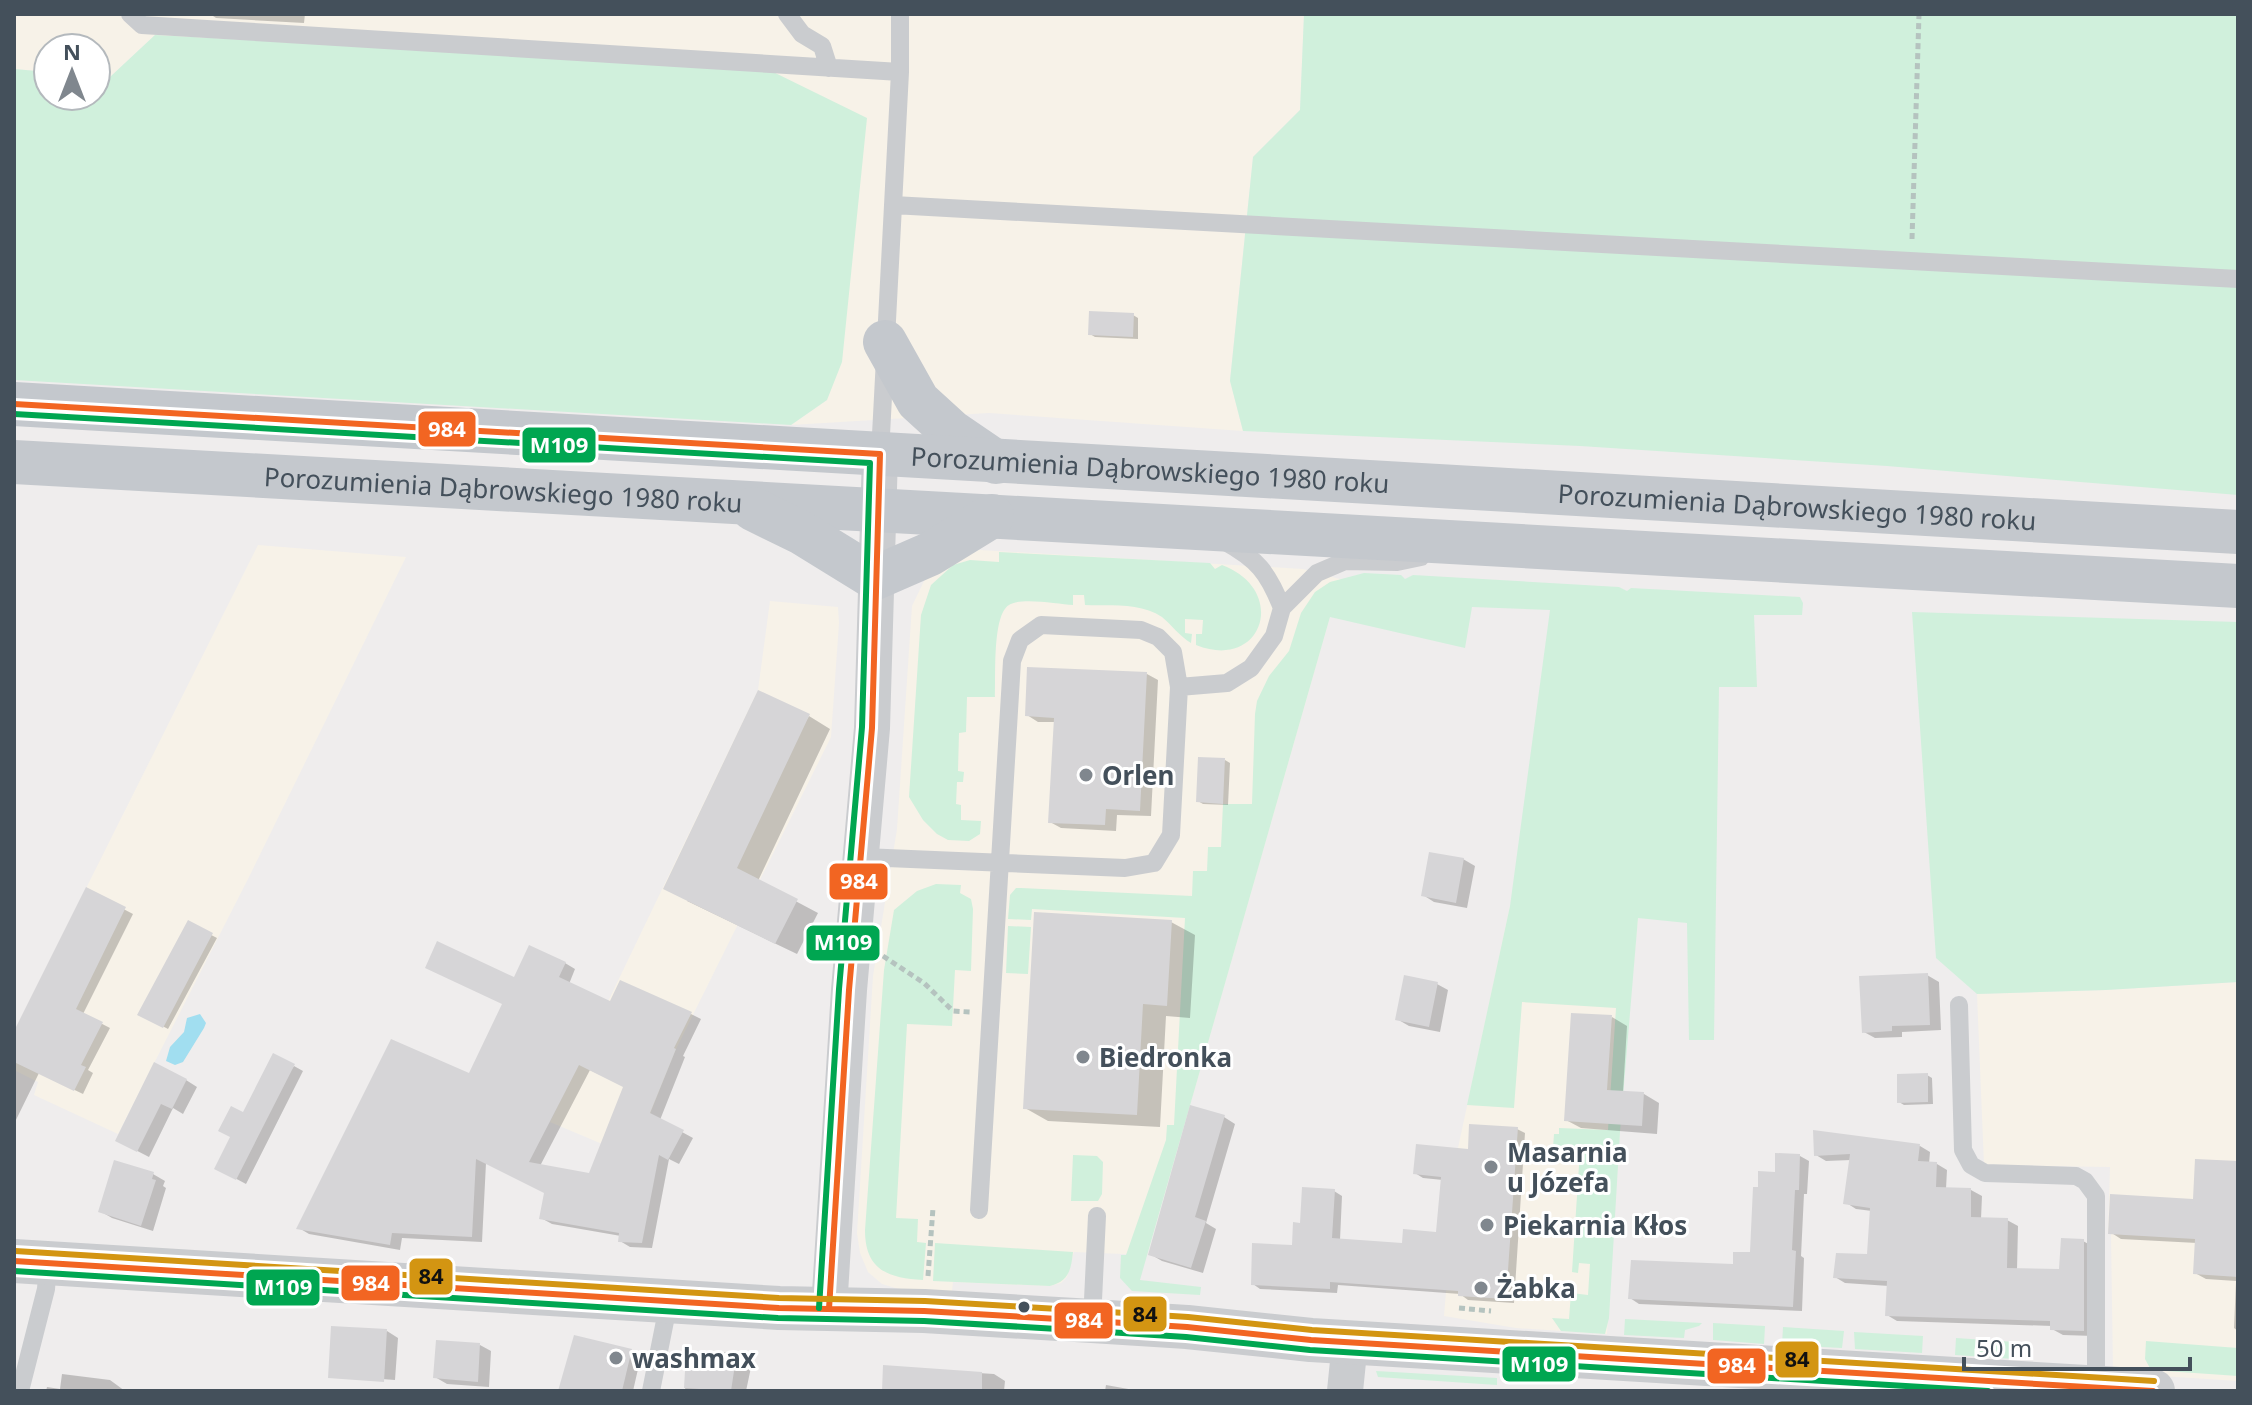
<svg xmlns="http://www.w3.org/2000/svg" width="2252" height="1405" font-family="'Noto Sans',sans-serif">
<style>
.commercial{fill:#f7f2e8}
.green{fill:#d0f0dc}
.water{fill:#a1def0}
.shadow{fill:#0003;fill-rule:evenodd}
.building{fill:#d6d5d7;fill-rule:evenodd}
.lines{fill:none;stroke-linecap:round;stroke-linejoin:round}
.path{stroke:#b5c3bf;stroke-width:5;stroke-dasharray:6 4;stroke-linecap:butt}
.service{stroke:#cacccf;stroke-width:18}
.minor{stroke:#cacccf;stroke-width:36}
.tertiary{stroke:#cacccf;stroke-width:44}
.primary{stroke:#c4c8cd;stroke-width:44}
.bus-1-casing{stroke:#fff;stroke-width:12}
.bus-2-casing{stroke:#fff;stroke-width:12}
.bus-3-casing{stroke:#fff;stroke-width:12}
.bus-1{stroke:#f26522;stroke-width:6}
.bus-2{stroke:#00a651;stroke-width:6}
.bus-3{stroke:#d39512;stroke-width:6}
.poi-dot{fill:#80878e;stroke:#fff;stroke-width:3}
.bus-dot{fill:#44505b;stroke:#fff;stroke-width:3}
.labels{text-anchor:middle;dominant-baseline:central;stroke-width:6;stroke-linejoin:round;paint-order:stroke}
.street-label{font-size:26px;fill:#44505b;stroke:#fff}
.poi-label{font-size:26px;font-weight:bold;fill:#44505b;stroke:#fff;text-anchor:start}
.line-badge{stroke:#fff;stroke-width:3}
.badge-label{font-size:22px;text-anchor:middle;font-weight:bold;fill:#fff}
.pale-badge-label{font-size:22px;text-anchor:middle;font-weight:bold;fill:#111}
</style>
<rect width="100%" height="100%" fill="#efeded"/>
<!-- commercial -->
<path class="commercial" d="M14 14H1304L1300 110 1253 157 1230 380 1243 431 989 413 791 425 827 400 155 35 110 77 96 76V48H48V72L14 69Z
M258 545 406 557 248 879 118 1134 34 1095 38 1082 14 1070V1032Z
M980 550 1303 569 1347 581 1330 617 1147 1255 1074 1252 1067 1277 1061 1283 1050 1286 953 1282 952 1291 902 1290 882 1284 868 1272 860 1253 857 1233 873 976 897 829 912 606 927 575 967 551Z
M770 601 838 607 839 623 831 737 676 1049 633 1157 550 1122 758 690Z
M1510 906 1638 917 1622 1091 1607 1334 1516 1328 1444 1316 1458 1148Z
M2238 982V1381L2113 1373 2111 1234H2108L2110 1167 1984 1165 1977 994 2106 990Z"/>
<!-- green -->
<path class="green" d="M1304 14H2238V495L1887 466 1580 446 1243 431 1230 381 1253 157 1300 110Z
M155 35 761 66 867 118 842 362 827 400 791 425 14 380V69L48 72V96H96V76L110 77Z
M999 552 1210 563 1215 569 1222 565C1289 590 1263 672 1196 645V634H1202L1203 620 1185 619V633L1192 634 1191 643C1179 636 1172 625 1162 617 1140 602 1110 606 1085 605L1084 595H1073V605C1058 604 1021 597 1009 605 992 615 996 678 995 697H967L966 732 959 733 958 771 964 772 963 782H957L956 804 961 805V820L981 821 980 834 969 841 948 840 937 834 923 820 909 797 921 615 931 585 953 565 970 560 999 562Z
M1364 573 1401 575 1405 579 1413 575 1619 587 1627 591 1631 588 1800 597 1803 603 1802 615H1754L1757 687H1719L1714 1040H1689L1687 923 1638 918 1620 1132 1609 1318 1605 1334 1561 1331 1552 1318 1569 1319 1571 1293 1588 1295 1590 1264 1579 1263 1578 1273 1572 1272 1580 1150 1553 1148 1554 1134H1559V1128L1608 1130 1616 1008 1522 1002 1514 1108 1467 1105 1510 906 1550 610 1472 607 1465 648 1330 617 1140 1280 1201 1287 1200 1295 1132 1291 1120 1278 1121 1255H1126L1166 1140 1167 1125H1174L1185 918 1032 909 1031 920 1008 919 1010 895 1016 888H1021L1192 896 1193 871H1207L1208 847H1221L1223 804H1252L1255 714 1257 701 1269 676 1289 651 1301 613 1315 592 1330 582Z
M1912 612 2238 622V982L2106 990 1977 994 1936 958Z
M936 884 961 885 960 893 971 899 973 909 971 971 955 970 952 1026 907 1024 896 1218 918 1219 917 1242 926 1243 923 1280C888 1278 865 1270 865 1230L884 970 894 910 917 891Z
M1008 926 1031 927 1028 974 1006 973Z
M1073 1155 1097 1156 1103 1162 1102 1194 1098 1201H1071Z
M935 1243 1073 1252C1071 1270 1069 1281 1050 1286L933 1281Z
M1625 1319 1702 1323 1699 1326 1685 1330 1684 1338 1624 1335Z
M1713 1323 1765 1326 1764 1344 1713 1340Z
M1783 1327 1844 1331 1842 1348 1782 1345Z
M1854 1332 1923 1336 1922 1353 1855 1349Z
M1956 1338 2030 1343 2029 1360 1955 1355Z
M2146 1341 2238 1348V1376L2151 1370 2145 1359Z
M1376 1371 1497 1378V1385L1378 1377Z"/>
<!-- water -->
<path class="water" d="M200 1014 206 1023 204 1028 183 1062 175 1065 166 1061 170 1047 184 1032 187 1018Z"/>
<!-- shadow -->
<path class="shadow" d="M210 14H305L304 23 216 18Z
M1133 315 1138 318V339L1095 337 1090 334Z
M1147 674 1158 680 1151 816 1117 815 1116 831 1061 828 1050 822 1056 722H1038L1027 715Z
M809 716 830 729 758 881 818 913 797 954 687 901Z
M1225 760 1230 763 1228 805 1203 804 1198 801Z
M1463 859 1475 866 1467 908 1434 902 1423 895Z
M87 890 133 914 83 1014 110 1028 88 1070 93 1073 83 1094 39 1073 14 1124V1035Z
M1171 922 1195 935 1190 1018 1166 1016 1160 1127 1048 1121 1025 1108Z
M188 923 217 938 168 1029 140 1014Z
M565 963 575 969 569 984 611 1004 691 1014 701 1019 683 1056 685 1057 660 1120 693 1138 679 1164 669 1159 652 1248 630 1247 620 1241 621 1236 552 1224 541 1218 546 1193 486 1163 482 1242 402 1238 400 1250 309 1234 299 1228 470 1076 515 979ZM590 1070 626 1087 590 1175 540 1166Z
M1927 975 1939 982 1941 1030 1902 1032V1037L1875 1038 1864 1032Z
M1437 984 1448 990 1440 1032 1409 1026 1397 1019Z
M1612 1017 1627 1026 1623 1093 1644 1094 1659 1103 1657 1134 1581 1128 1566 1120Z
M294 1066 303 1071 246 1184 216 1168Z
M1927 1075 1932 1078 1933 1104 1904 1105 1899 1102Z
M186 1080 197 1087 183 1114 173 1108 149 1157 118 1141Z
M1224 1117 1235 1124 1206 1223 1216 1229 1203 1273 1162 1261 1150 1254Z
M1517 1129 1525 1133 1514 1303 1468 1300 1460 1294 1338 1285 1337 1293 1260 1289 1253 1284 1294 1247 1302 1225 1334 1191 1342 1196 1340 1240 1403 1245 1438 1234 1443 1180 1423 1178 1415 1173Z
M1920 1146 1930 1152 1929 1164H1937L1947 1170 1946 1189 1971 1190 1982 1196 1981 1219 2007 1220 2018 1226 2017 1270 2061 1271 2083 1241 2094 1247V1336L2063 1335 2052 1329V1326L1897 1321 1887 1315 1889 1286 1845 1283 1835 1277 1869 1256 1872 1211 1856 1209 1845 1202 1851 1160 1826 1161 1816 1155Z
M1800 1156 1809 1161 1807 1194H1804L1801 1256 1804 1258 1802 1311 1639 1304 1630 1298 1735 1266 1752 1255 1777 1175Z
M2238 1163V1331L2234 1328 2236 1281 2206 1279 2195 1273 2197 1243 2121 1239 2110 1232 2195 1201Z
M153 1174 165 1181 163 1186 166 1188 153 1231 112 1218 100 1211Z
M387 1331 398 1338 395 1380 342 1376Z
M480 1345 491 1351 489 1387 447 1384 435 1377Z
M631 1351 641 1356 633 1391H561Z
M723 1352 745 1354 753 1358 746 1391H685L688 1356 723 1359Z
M885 1367 994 1374 1005 1381 1004 1391H884Z
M62 1374 110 1380 125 1391H46L47 1387 60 1389Z
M1106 1385 1134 1390 1136 1391H1105Z"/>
<!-- building -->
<path class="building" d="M1089 311 1134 313 1133 337 1088 335Z
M1027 667 1147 672 1140 811 1106 809 1105 825 1048 823 1054 718 1025 716Z
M758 690 810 714 737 868 798 899 775 944 663 889Z
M1198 757 1225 758 1223 804 1196 802Z
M1429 852 1464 858 1456 903 1421 896Z
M86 887 126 907 76 1009 103 1022 81 1065 86 1067 74 1091 14 1062V1031Z
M1034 912 1172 920 1167 1006 1143 1004 1137 1115 1023 1109Z
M188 920 213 933 163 1028 137 1015Z
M437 941 514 977 529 945 566 962 559 977 610 1001 620 980 692 1012 674 1048 676 1049 650 1113 684 1130 668 1160 659 1155 642 1243 618 1242 619 1233 539 1219 544 1193 476 1159 472 1237 392 1233 390 1245 296 1229 391 1039 469 1073 502 1004 425 968ZM579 1065 623 1087 589 1173 529 1162Z
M1928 973 1930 1025 1892 1026V1031L1862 1033 1859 976Z
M1404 975 1438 982 1429 1027 1395 1020Z
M1571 1013 1612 1015 1607 1090 1644 1092 1642 1126 1564 1121Z
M273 1053 295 1064 236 1180 214 1169 230 1137 218 1131 231 1106 243 1112Z
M154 1062 187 1079 172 1109 161 1104 137 1152 115 1141Z
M1928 1073V1102L1897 1103V1074Z
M1190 1105 1225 1115 1195 1217 1206 1221 1191 1268 1148 1255Z
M1469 1124 1518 1127 1506 1299 1458 1296V1291L1330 1282V1289L1251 1285 1252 1243 1292 1245 1293 1222 1300 1223 1302 1187 1335 1189 1332 1238 1402 1243 1403 1229 1436 1232 1441 1177 1413 1174 1416 1144 1468 1149Z
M1813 1130 1920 1144 1918 1161 1937 1162 1936 1187 1971 1188V1217L2008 1218 2007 1268 2059 1269 2061 1238 2084 1239V1331L2050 1330V1321L1885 1316 1887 1281 1833 1278 1836 1253 1867 1254 1870 1208 1843 1204 1850 1154 1814 1156Z
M1775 1153 1800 1154 1799 1190H1795L1792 1250 1796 1251 1793 1307 1628 1299 1631 1260 1733 1264V1252H1750L1753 1187H1758V1171L1775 1172Z
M2195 1159 2238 1161V1277L2193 1274 2195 1239 2108 1234 2110 1194 2193 1199Z
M114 1160 154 1172 152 1179 156 1180 141 1226 98 1212Z
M331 1326 387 1329 384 1382 328 1378Z
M574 1335 632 1349 622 1391H558Z
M436 1340 480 1343 478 1382 433 1378Z
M686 1354 736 1358 731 1391 684 1388Z
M883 1365 982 1372V1391H882Z"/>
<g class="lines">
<!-- path -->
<path class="path" d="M1912 239 1919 14
M883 956 924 983 953 1011 970 1012
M928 1276 933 1208
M1459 1308 1491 1311"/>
<!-- service -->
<path class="service" d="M130 14 142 25 900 72
M787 14 802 34 822 46 829 68
M893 205 2238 279
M880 454 900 72V14
M1224 541C1257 559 1268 572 1282 608
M863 857 1125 868 1154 863 1171 835 1179 687 1227 683 1251 668 1274 636 1282 608 1317 573 1345 561 1397 562 1421 557
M1959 1005 1963 1150 1971 1165 1985 1173 2076 1176 2085 1181 2096 1196V1387
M979 1210 1012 661 1020 640 1041 625 1141 630 1158 637 1173 652 1179 687
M1092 1321 1097 1216
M20 1391 46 1289 48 1263
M651 1391 669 1301"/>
<!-- minor -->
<path class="minor" d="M829 1309 849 990 872 728 880 454
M1345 1391 1350 1342"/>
<!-- tertiary -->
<path class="tertiary" d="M14 1261 779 1308 924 1311 1092 1321 1187 1327 1311 1340 2153 1391"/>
<!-- primary -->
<g class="primary">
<path d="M885 342 918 401 952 432 996 462"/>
<path id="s1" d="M14 404 2238 532"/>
<path id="s2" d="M14 462 2238 586"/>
<path d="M753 509 802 533 875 578 930 554 992 516"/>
</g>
<!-- bus-1 casing -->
<g class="bus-1-casing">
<path id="bus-1" d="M14 404 880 454
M14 1261 779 1308 924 1311 1092 1321 1187 1327 1311 1340 2153 1391
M829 1309 849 990 872 728 880 454"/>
</g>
<!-- bus-2 casing -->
<g class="bus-2-casing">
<path id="bus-2" d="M14 414 870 463 862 727 839 989 819 1308
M14 1271 778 1318 924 1321 1091 1331 1186 1337 1310 1350 1988 1391"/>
</g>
<!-- bus-3 casing -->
<g class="bus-3-casing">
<path id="bus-3" d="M15 1251 779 1298 925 1301 1093 1311 1188 1317 1312 1330 2154 1381"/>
</g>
<!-- bus-1 -->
<use href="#bus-1" class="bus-1"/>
<!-- bus-2 -->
<use href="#bus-2" class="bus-2"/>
<!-- bus-3 -->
<use href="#bus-3" class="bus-3"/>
</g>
<!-- markers -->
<g class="poi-dot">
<circle cx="1086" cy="775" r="8"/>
<circle cx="1083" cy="1057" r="8"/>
<circle cx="1491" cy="1167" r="8"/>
<circle cx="1487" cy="1225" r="8"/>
<circle cx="1481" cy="1288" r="8"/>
<circle cx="616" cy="1358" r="8"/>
</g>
<circle class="bus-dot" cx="1024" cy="1307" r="7"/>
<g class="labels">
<!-- street labels -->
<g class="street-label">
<text stroke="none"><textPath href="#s1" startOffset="1138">Porozumienia Dąbrowskiego 1980 roku</textPath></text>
<text stroke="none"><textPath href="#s2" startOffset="490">Porozumienia Dąbrowskiego 1980 roku</textPath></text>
<text stroke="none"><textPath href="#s1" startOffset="1786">Porozumienia Dąbrowskiego 1980 roku</textPath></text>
</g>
<!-- poi labels -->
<g class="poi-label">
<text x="1102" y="775">Orlen</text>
<text x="1099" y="1057">Biedronka</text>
<text x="1507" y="1152">Masarnia<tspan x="1507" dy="30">u Józefa</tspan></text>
<text x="1503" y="1225">Piekarnia Kłos</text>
<text x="1497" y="1288">Żabka</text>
<text x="632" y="1358">washmax</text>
</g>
</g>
<g class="line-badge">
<rect x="417" y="410" width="60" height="38" rx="8" fill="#f26522"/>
<rect x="521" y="426" width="76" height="38" rx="8" fill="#00a651"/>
<rect x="828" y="862" width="61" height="39" rx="8" fill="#f26522"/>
<rect x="805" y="924" width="76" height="38" rx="8" fill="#00a651"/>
<rect x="408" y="1257" width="46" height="39" rx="8" fill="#d39512"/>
<rect x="340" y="1264" width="61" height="38" rx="8" fill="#f26522"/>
<rect x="245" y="1268" width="76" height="39" rx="8" fill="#00a651"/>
<rect x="1122" y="1295" width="46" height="38" rx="8" fill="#d39512"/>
<rect x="1053" y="1301" width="61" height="39" rx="8" fill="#f26522"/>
<rect x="1774" y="1340" width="46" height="39" rx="8" fill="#d39512"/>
<rect x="1501" y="1345" width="76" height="38" rx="8" fill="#00a651"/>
<rect x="1706" y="1347" width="61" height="38" rx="8" fill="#f26522"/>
</g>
<g class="badge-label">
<text x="447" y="437">984</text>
<text x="559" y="453">M109</text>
<text x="859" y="889">984</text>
<text x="843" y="950">M109</text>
<text x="371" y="1291">984</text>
<text x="283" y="1295">M109</text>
<text x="1084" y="1328">984</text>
<text x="1539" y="1372">M109</text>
<text x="1737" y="1373">984</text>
</g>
<g class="pale-badge-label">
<text x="431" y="1284">84</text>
<text x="1145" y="1322">84</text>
<text x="1797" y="1367">84</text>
</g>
<!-- border -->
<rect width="2252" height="1405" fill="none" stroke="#44505b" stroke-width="32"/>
<!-- north arrow -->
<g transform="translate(72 72)"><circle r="38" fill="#ffffff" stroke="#b4b9bd" stroke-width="2"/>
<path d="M0-6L14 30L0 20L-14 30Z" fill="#80878e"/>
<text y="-12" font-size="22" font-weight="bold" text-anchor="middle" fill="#44505b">N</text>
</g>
<!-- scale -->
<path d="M1964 1357v12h226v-12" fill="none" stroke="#44505b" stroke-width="4"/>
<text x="1976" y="1357" font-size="24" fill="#44505b" stroke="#ffffff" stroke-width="6" paint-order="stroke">50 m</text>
</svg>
